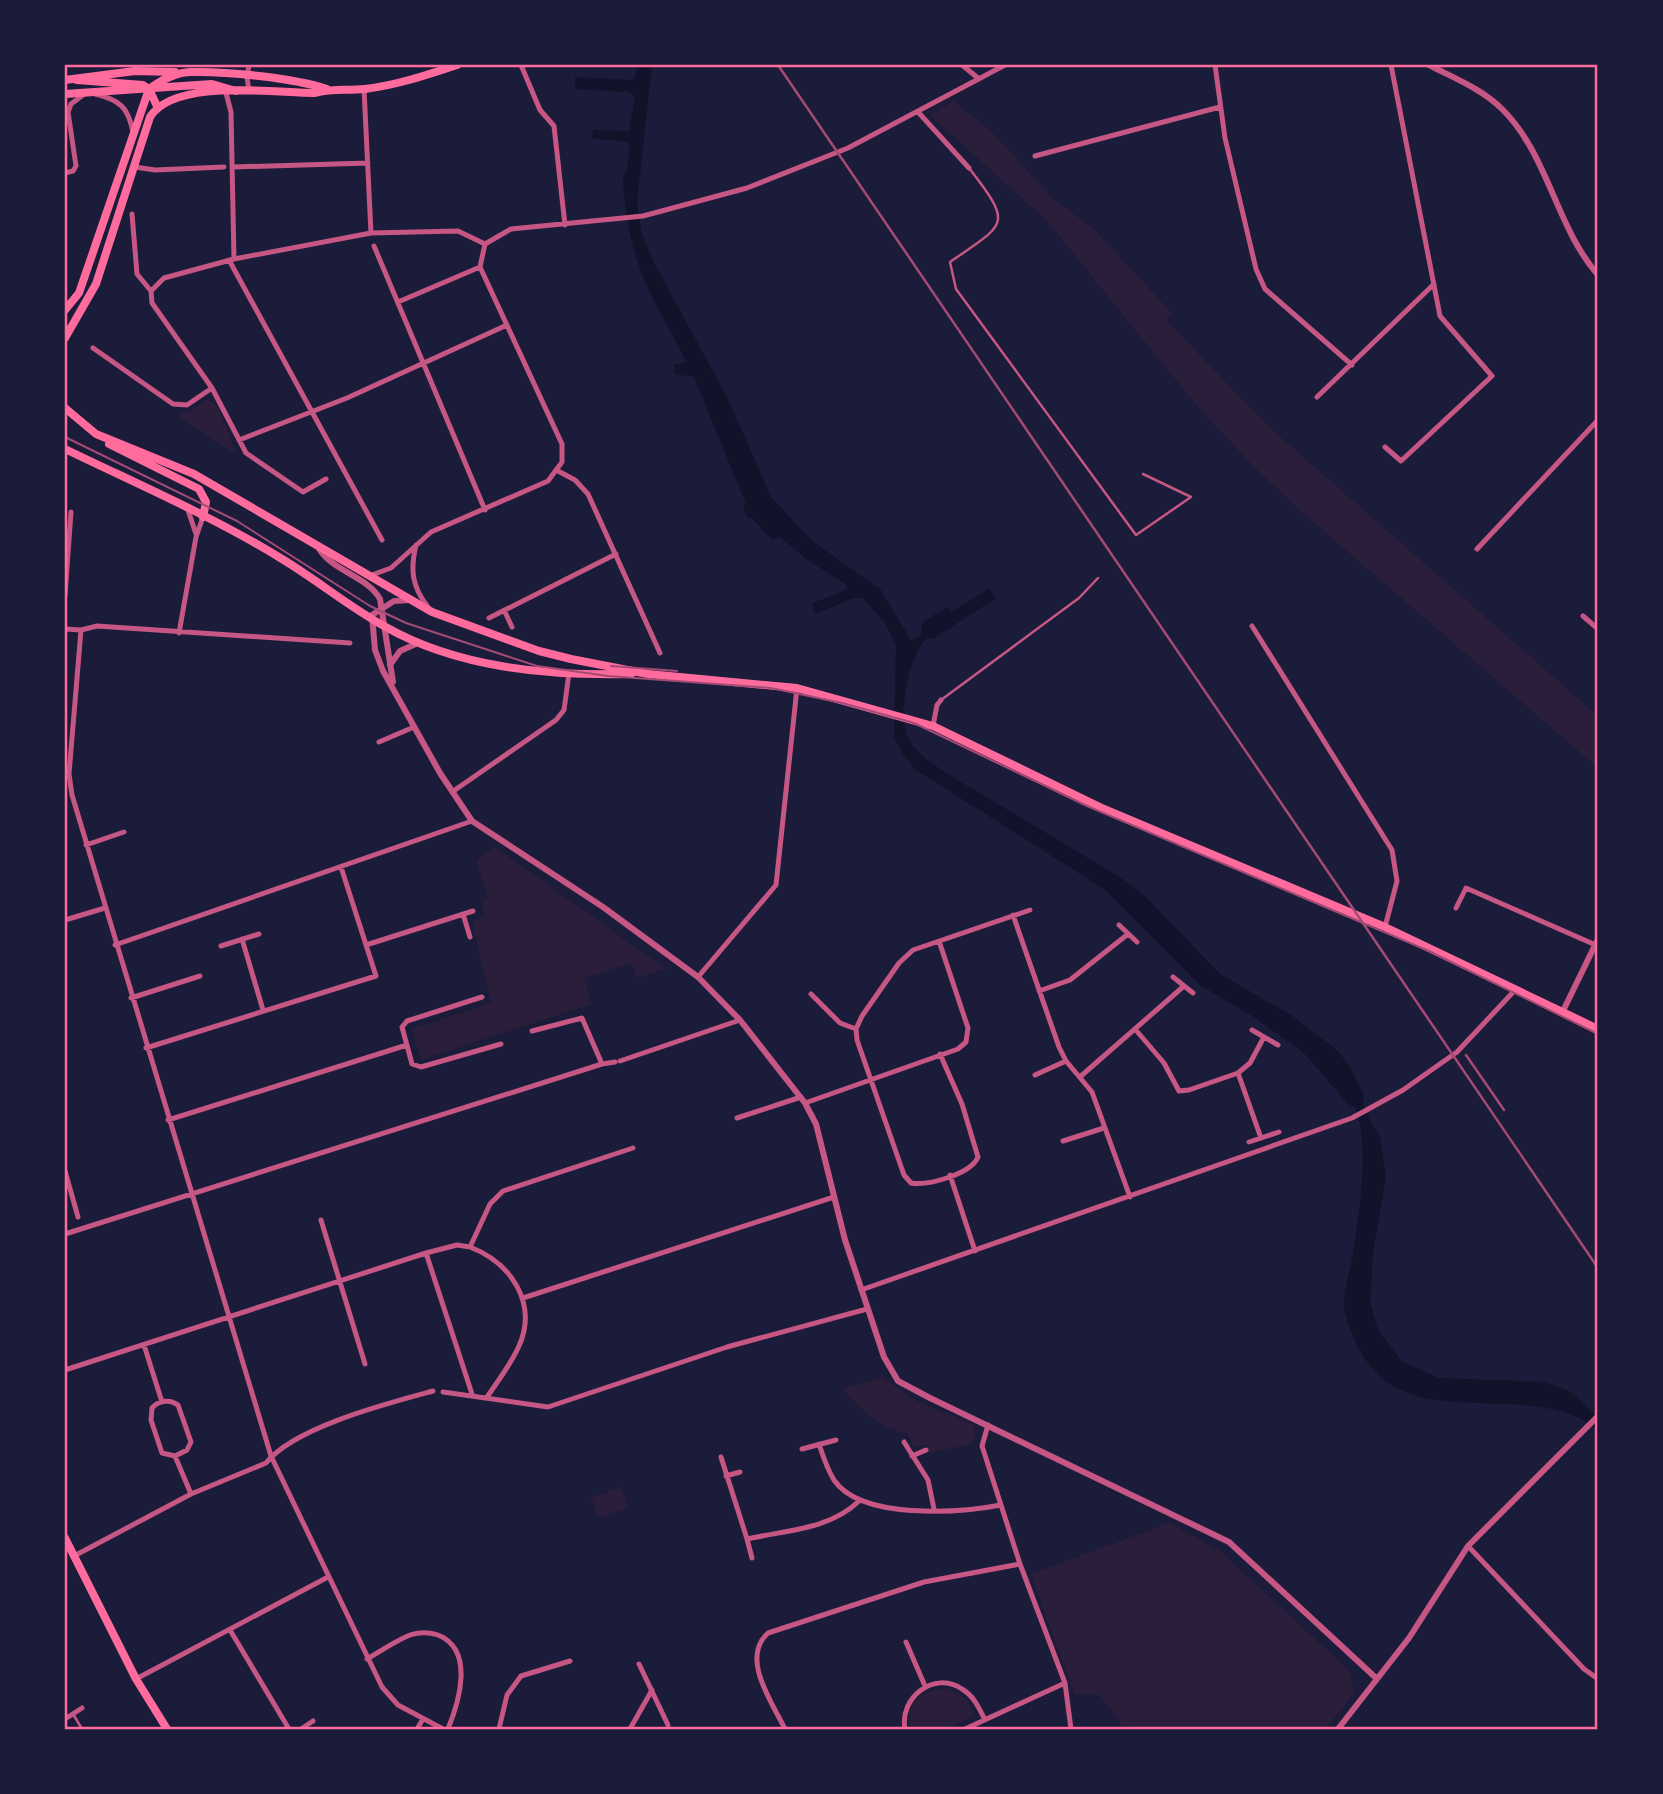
<svg xmlns="http://www.w3.org/2000/svg" width="1663" height="1794" font-family="'Playfair Display',serif">
<style>
.green{fill:#2a1e3b}
.water{fill:#12122b}
.lines{fill:none;stroke-linecap:round;stroke-linejoin:round}
.service{stroke:#c65784;stroke-width:2.5}
.minor{stroke:#c65784;stroke-width:5}
.tertiary{stroke:#c65784;stroke-width:6}
.trunk{stroke:#ff6b9d;stroke-width:8}
.tram{stroke:#a44b75;stroke-width:2}
.rail{stroke:#a44b75;stroke-width:2.5}
.neatline{fill:none;stroke:#ff6b9d;stroke-width:2.5}
</style>
<rect width="100%" height="100%" fill="#1b1b3a"/>
<!-- green -->
<path class="green" d="M954 101 995 135 1055 201 1092 227 1172 313 1166 320 1268 426 1598 716V768L1303 513 1252 465 1193 401 1046 220 930 115Z
M208 399 218 406 237 455 181 418V413L192 410Z
M495 847 666 969 637 978 631 963 584 978 592 1004 421 1060 412 1029 491 1003 472 921 484 917 482 903 488 897 476 860Z
M882 1377 917 1401 972 1424 976 1434 972 1444 929 1453 925 1445 914 1447 907 1433C882 1430 859 1407 842 1389Z
M621 1487 628 1507 598 1518 591 1498Z
M1169 1523 1220 1551 1350 1671 1354 1693 1326 1729H1124L1100 1695 1074 1694 1031 1574Z
M947 1688 967 1699 974 1716 947 1729H910C904 1702 923 1690 947 1688Z"/>
<!-- water -->
<path class="water" d="M637 65H652L637 202 641 231 653 261 727 397 771 497 812 541 880 589 911 640 920 636 923 622 947 607 952 612 989 588 996 598 933 639 927 638C909 654 897 714 908 738 916 755 938 767 954 778L1118 876 1144 895 1220 974 1294 1017 1337 1050 1350 1067 1364 1095 1363 1104 1371 1123 1380 1136 1386 1177 1373 1253 1370 1302 1377 1327 1401 1361 1439 1378 1543 1382C1576 1390 1574 1397 1598 1417V1429C1513 1368 1383 1457 1345 1312 1341 1299 1348 1279 1351 1265 1358 1221 1371 1148 1355 1107L1348 1104 1305 1054 1254 1017 1200 985 1104 889 916 770 902 753 894 736 896 645 884 621 862 598H853L815 614 813 603 843 591 848 586 805 558 780 537 772 540 752 518 748 519 743 507 746 504 694 377 675 374 674 365 686 362C676 339 662 318 651 295 633 258 624 216 623 175L627 170 630 146 626 142 592 138 593 130 629 131 635 96 628 92 575 89V77L631 80 635 78Z"/>
<g class="lines">
<!-- service -->
<path class="service" d="M969 168C1014 226 1006 223 950 262L956 289 1136 535 1191 497 1143 474
M941 700 1079 598 1098 578
M73 1714 82 1729"/>
<!-- minor -->
<path class="minor" d="M521 65 540 110 554 126 565 225
M962 65 978 78
M1215 65 1225 138 1256 269 1265 289 1352 365
M364 89 371 233
M249 91 247 77 249 65
M226 93 231 112 234 259
M95 94C120 100 128 107 133 132
M918 112 969 168
M1035 156 1220 107
M135 167 155 170 224 167
M233 167 368 163
M65 173 73 171 76 166 68 112 71 104 83 95
M132 214 137 274 151 291
M485 244 511 229 643 216 747 188 848 148 1005 65
M374 246 485 510
M229 260 382 540
M151 291 164 278 234 259 371 233 458 231 485 244
M151 291 152 303 212 388 246 453 303 492 326 479
M398 302 480 267
M93 348 173 404 187 405 212 388
M1317 397 1434 284
M239 440 347 398 507 325
M1385 447 1401 461 1492 376 1440 316 1391 65
M558 471 575 480 588 494 660 653
M188 510 196 534
M416 545C410 570 412 587 428 607
M1477 549 1598 420
M369 576 391 568 431 532 548 481 562 462V444L480 267 485 244
M65 595 71 512
M504 610 512 627
M1583 616 1598 629
M489 618 616 554
M1252 626 1392 850 1397 881 1385 927
M65 629 81 630 97 626 350 643
M81 630 69 774 72 795 271 1456 382 1687 398 1705 443 1729
M179 633 196 537 203 517
M933 726 937 705 941 700
M379 742 414 727
M452 792 556 720 564 710 569 673
M86 845 124 832
M1456 908 1466 888 1598 946
M463 914 470 937
M1013 915 1059 1047 1066 1061 1092 1092 1130 1197
M65 920 105 908
M1119 925 1137 942
M242 939 263 1010
M115 945 472 821
M366 945 473 911
M221 946 259 934
M698 977 776 885 797 688
M1173 977 1193 993
M1039 991 1070 980 1128 934
M811 994 840 1023 856 1029
M482 997 407 1021 402 1027 412 1064 421 1067 501 1044
M131 998 200 976
M1135 1029 1164 1063 1179 1091 1189 1090 1238 1073
M1252 1030 1278 1045
M532 1031 582 1018 602 1064
M146 1048 376 976 341 867
M940 1054 962 1104 978 1157C971 1174 928 1186 911 1183L904 1175 857 1040 856 1029 862 1016 899 963 913 950 1030 910
M620 1061 740 1020
M1035 1075 1066 1061
M1081 1076 1184 986
M805 1103 958 1049 966 1042 968 1028 939 941
M737 1118 801 1097
M168 1120 407 1045
M1261 1138 1238 1073 1250 1063 1264 1037
M1063 1141 1104 1128
M1249 1142 1279 1132
M65 1171 78 1217
M950 1175 975 1251
M321 1220 365 1364
M65 1234 602 1064 615 1062
M470 1247C511 1263 538 1303 519 1346 511 1364 498 1381 487 1397
M426 1253 472 1394
M861 1290 1352 1118 1403 1090 1457 1052 1516 989
M523 1298 834 1197
M144 1345 162 1402
M65 1370 426 1253 457 1245 470 1247 490 1204 503 1191 633 1148
M443 1392 548 1407 727 1347 867 1309
M988 1425 982 1446 1020 1564 1065 1683 1071 1729
M904 1442 928 1480 934 1509
M819 1444C823 1456 827 1469 834 1480 861 1520 959 1513 1001 1505
M802 1449 836 1440
M175 1456 187 1450 191 1442 178 1405C170 1399 159 1400 152 1408L151 1420 162 1453 175 1456 191 1494
M912 1456 926 1450
M721 1457 747 1539C786 1530 829 1530 859 1501
M726 1476 740 1472
M747 1539 752 1558
M1468 1546 1584 1669 1598 1679
M74 1556 191 1494 266 1463C294 1427 389 1403 433 1391
M230 1630 289 1729
M906 1642 925 1686
M367 1659C381 1651 395 1641 410 1635 419 1632 429 1632 438 1635 475 1650 459 1702 448 1729
M639 1664 668 1725
M136 1679 328 1577
M65 1719 82 1708
M301 1729 313 1721
M417 1729 423 1719
M499 1729 507 1695 521 1676 570 1661
M630 1729 652 1690
M785 1729C772 1702 740 1658 768 1633L924 1582 1020 1564
M905 1729C899 1698 934 1670 962 1689 974 1696 979 1708 985 1720
M965 1729 1065 1683"/>
<!-- tertiary -->
<path class="tertiary" d="M1429 65C1454 78 1482 89 1502 109 1548 154 1556 227 1598 275
M318 547C332 572 366 575 380 599L393 682
M410 600 394 601 372 615 375 650 383 671 440 773 472 821 603 907 698 977 740 1020 805 1103 816 1124 845 1240 884 1357 898 1381 930 1398 1229 1542 1376 1678
M390 665 400 651 418 643
M1563 1011 1598 939
M1338 1729 1409 1638 1468 1546 1598 1416"/>
<!-- trunk -->
<path class="trunk" d="M65 80 135 71 175 72
M77 80 143 85 149 89 157 106
M65 94 212 84 236 91
M65 310 79 293 149 89C162 80 174 73 190 72 225 71 294 78 327 89
M65 338 96 284 150 117C175 78 273 93 315 93 332 88 348 91 365 89 397 85 427 75 457 65
M65 408 96 434 194 474 432 612 539 651 571 659 648 674 797 688 933 726 1104 809 1385 927 1598 1029
M109 444 199 489 206 502 203 517
M65 449C135 483 216 518 282 559 317 580 348 606 384 626 457 668 548 676 631 674
M65 1538 136 1679 167 1729"/>
<!-- tram -->
<path class="tram" d="M65 437 237 521 370 606 406 623 537 666 608 676 771 688 842 703 914 723 1087 806 1429 951 1598 1034
M611 666 677 671"/>
<!-- rail -->
<path class="rail" d="M778 65 1598 1268
M1466 1055 1504 1110"/>
</g>
<!-- border -->
<rect width="1663" height="1794" fill="none" stroke="#1b1b3a" stroke-width="133"/>
<rect x="66" y="66" width="1530" height="1662" class="neatline"/>
</svg>
